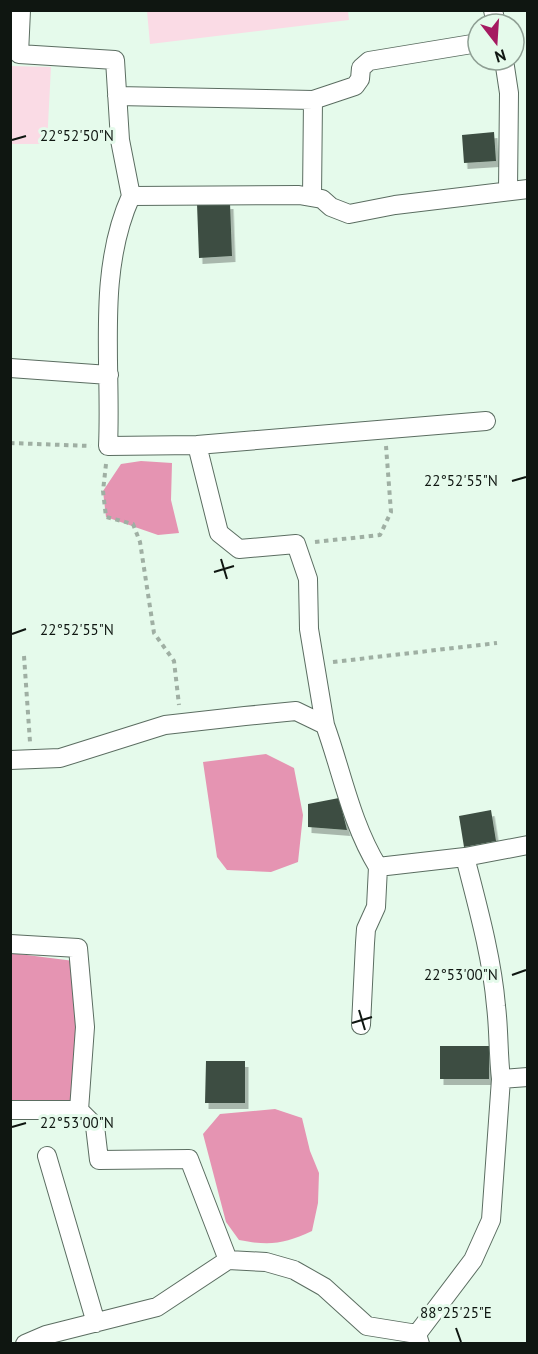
<svg xmlns="http://www.w3.org/2000/svg" width="538" height="1354" font-family="'PT Sans',sans-serif">
<style>
.green{fill:#fadbe5}
.water{fill:#e594b2}
.building{fill:#3d4e42;filter:url(#shadow)}
.lines{fill:none;stroke-linecap:round;stroke-linejoin:round}
.minor-casing{stroke:#5b6d61;stroke-width:20}
.path{stroke:#9fafa3;stroke-width:4;stroke-dasharray:4.5 4.5;stroke-linecap:butt}
.minor{stroke:#fff;stroke-width:18}
.ticks{fill:none;stroke:#0f1611;stroke-width:2}
.ticks-label{font-size:15px;text-anchor:middle;fill:#0f1611;stroke:#e5faeb;stroke-width:6;stroke-linejoin:round;paint-order:stroke}
</style>
<defs>
<filter id="shadow"><feDropShadow dx="3.5" dy="6" stdDeviation="0" flood-color="#0004"/></filter>
</defs>
<rect width="100%" height="100%" fill="#e5faeb"/>
<!-- green -->
<path class="green" d="M147 11H348L349 20 150 44Z
M11 66 51 67 47 144H11Z"/>
<!-- water -->
<path class="water" d="M141 461 172 463 171 500 179 533 158 535 106 517 103 491 121 464Z
M266 754 294 768 303 815 298 862 271 872 227 870 217 857 203 762Z
M11 953 74 961 78 996 76 1100 44 1104 11 1101Z
M275 1109 302 1118 310 1151 319 1173 318 1203 312 1231C284 1244 270 1246 239 1240L226 1222 203 1134 220 1114Z"/>
<!-- building -->
<path class="building" d="M494 132 496 161 464 163 462 135Z
M230 203 232 256 199 258 197 204Z
M339 798 347 830 308 827V804Z
M491 810 496 841 464 847 459 816Z
M440 1046H489V1079H440Z
M206 1061H245V1103H205Z"/>
<g class="lines">
<!-- minor casing -->
<g class="minor-casing">
<path id="minor" d="M21 10 19 54 115 60 120 140 131 196
M493 10 496 24
M504 60 509 93 508 190
M117 96 313 100 312 197
M313 100 355 86 360 79 361 68 369 61 478 43
M10 368 109 375
M486 421 197 445 108 446C112 364 96 273 131 196L299 195 322 199 331 207 349 214 395 205 528 189
M197 445 219 533 239 549 296 544 308 579 309 629 325 725
M10 760 60 758 165 725 245 716 296 711 325 725C342 772 351 823 378 867L465 857C477 904 492 957 496 1006 499 1030 498 1054 501 1079L528 1077
M465 857 528 845
M10 944 78 948 85 1027 79 1110H10
M361 1025 365 943 366 929 376 907 378 867
M79 1110 95 1126 99 1160 189 1159 228 1260
M47 1156 96 1323
M417 1334 473 1260 491 1220 501 1079
M25 1344 46 1335 157 1307 228 1260 266 1262 294 1270 324 1287 367 1326 417 1334 420 1344"/>
</g>
<!-- path -->
<path class="path" d="M10 443 91 446
M106 464 103 491 106 517 133 524 140 542 154 633 174 661 179 705
M315 542 380 535 391 512 386 446
M24 656 30 742
M333 662 497 643"/>
<!-- minor -->
<use href="#minor" class="minor"/>
</g>
<!-- ticks -->
<path class="ticks" d="M12 140 26 136M512 481 526 477M221 559 227 579M214 572 234 566M12 634 26 629M512 975 526 970M359 1010 365 1030M352 1023 372 1017M12 1127 26 1123M456 1328 461 1342"/>
<g class="ticks-label">
<text x="77" y="141">22°52'50"N</text>
<text x="461" y="486">22°52'55"N</text>
<text x="77" y="635">22°52'55"N</text>
<text x="461" y="980">22°53'00"N</text>
<text x="77" y="1128">22°53'00"N</text>
<text x="456" y="1318">88°25'25"E</text>
</g>
<!-- border -->
<rect width="538" height="1354" fill="none" stroke="#0f1611" stroke-width="24"/>
<!-- north arrow -->
<g transform="translate(496 42) rotate(163)"><circle r="28" fill="#e5faeb" stroke="#8f9f94" stroke-width="1.5"/>
<path d="M0-4.5L10 22L0 15L-10 22Z" fill="#a51a61"/>
<text y="-9" font-size="16" font-weight="bold" text-anchor="middle" fill="#0f1611">N</text>
</g>
</svg>
